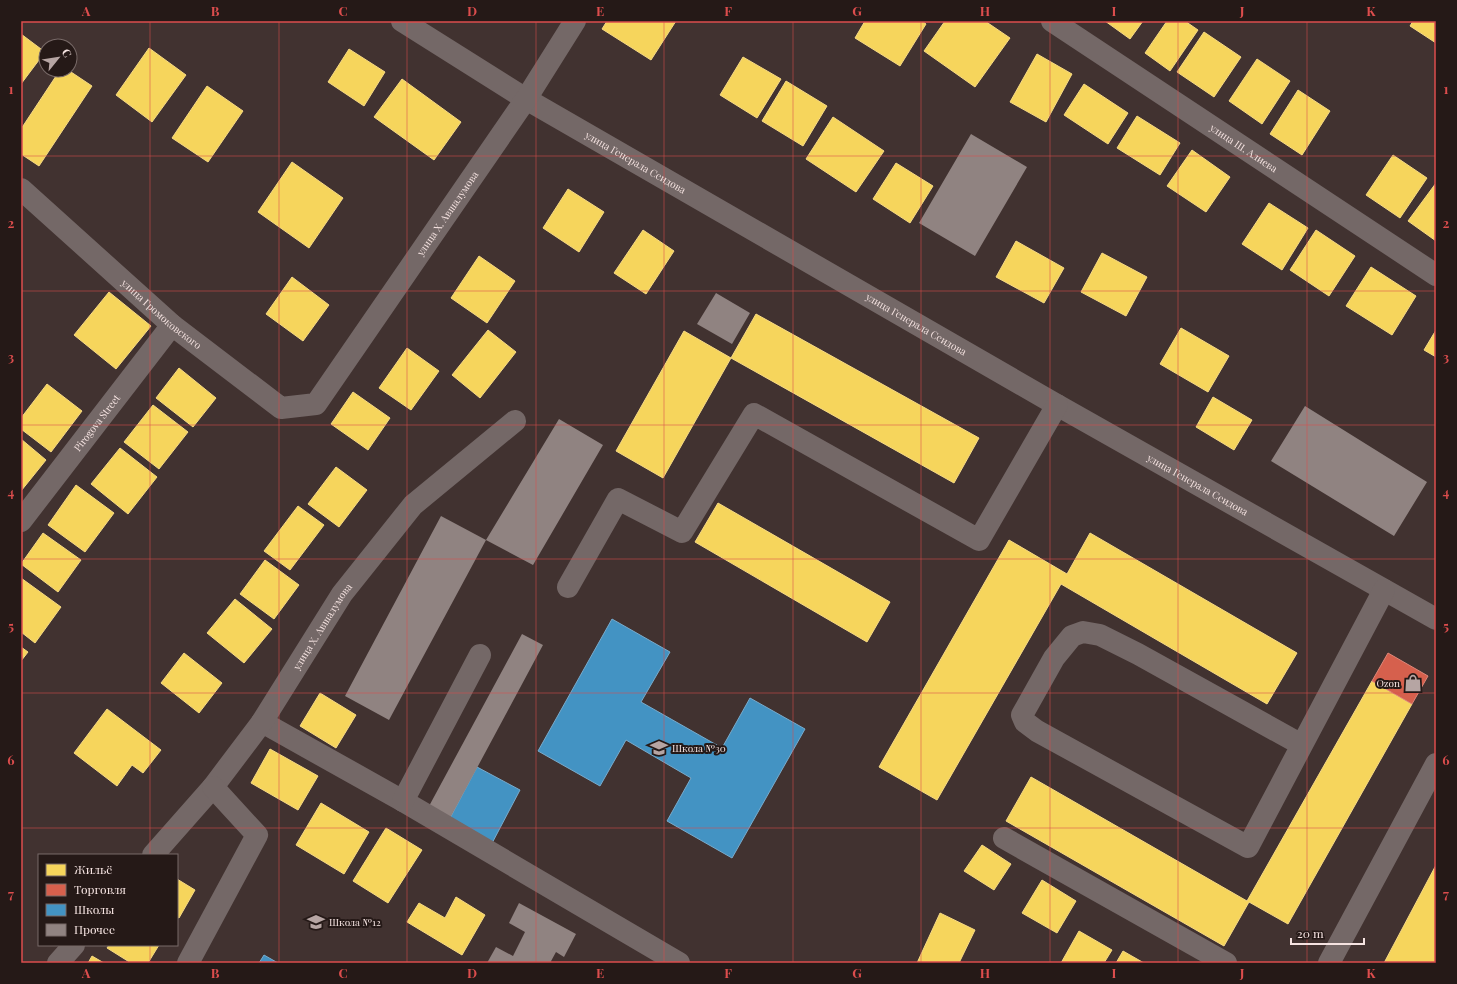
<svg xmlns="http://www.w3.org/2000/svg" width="1457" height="984" font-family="'Playfair Display',serif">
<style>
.homes{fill:#f6d55c;stroke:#f6d984}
.shops{fill:#d6604d;stroke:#df8779}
.schools{fill:#4393c3;stroke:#78abcc}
.building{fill:#908381}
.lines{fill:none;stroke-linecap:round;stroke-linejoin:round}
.minor{stroke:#746867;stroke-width:22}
.grid{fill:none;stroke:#dc4d4d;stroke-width:1;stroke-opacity:0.55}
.labels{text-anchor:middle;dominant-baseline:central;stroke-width:4;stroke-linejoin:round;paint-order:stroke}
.street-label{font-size:10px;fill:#f5e3e1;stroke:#251917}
.poi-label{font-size:10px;fill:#f5e3e1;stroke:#251917;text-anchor:start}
.neatline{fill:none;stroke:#dc4d4d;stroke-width:1.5}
.grid-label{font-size:13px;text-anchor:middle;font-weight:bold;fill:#dc4d4d}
</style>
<rect width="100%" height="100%" fill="#413230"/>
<!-- homes -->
<path class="homes" d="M607 21H676L651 60 602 29Z
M865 21H922L926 24 900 66 855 38Z
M945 21H985L1010 38 975 87 924 51Z
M1105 21H1143L1130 39Z
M1167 21H1185L1198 30 1170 71 1145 53Z
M1413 21H1436V43L1410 26Z
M1204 32 1241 57 1214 97 1177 72Z
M21 34 45 52 21 84Z
M149 48 186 75 152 122 116 95Z
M349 49 385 72 364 106 328 82Z
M1037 54 1072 74 1046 122 1010 102Z
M743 57 781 79 757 118 720 95Z
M1257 59 1290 81 1262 124 1229 101Z
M60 70H68L92 86 39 166 21 154V129Z
M402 79 461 122 434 160 374 117Z
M786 81 827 106 803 146 762 121Z
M1084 84 1128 113 1108 144 1064 115Z
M207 86 243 111 208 162 172 138Z
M1298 90 1330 111 1302 155 1270 134Z
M1137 116 1180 143 1160 175 1117 148Z
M833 117 884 151 856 192 806 159Z
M1192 150 1230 177 1206 212 1167 186Z
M1393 155 1427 178 1400 218 1366 195Z
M292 162 343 198 309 248 258 212Z
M896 163 933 186 910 223 873 199Z
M1436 183V241L1408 221Z
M568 189 604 212 579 252 543 228Z
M1269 203 1308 228 1282 270 1242 244Z
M643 230 674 251 646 294 614 273Z
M1316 230 1355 256 1329 296 1290 270Z
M1016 241 1064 268 1044 303 996 277Z
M1102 253 1147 277 1126 316 1081 292Z
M479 256 515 281 487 323 451 298Z
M1371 267 1416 296 1392 335 1346 306Z
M292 277 329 305 303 341 266 314Z
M109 292 151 326 116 369 74 335Z
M756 314 979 438 954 483 731 358Z
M1181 328 1229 356 1208 392 1160 364Z
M488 330 516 352 480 398 452 375Z
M1436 330V357L1424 350Z
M684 331 731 358 663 478 616 451Z
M407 348 439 371 411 410 379 388Z
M179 368 216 398 193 427 156 398Z
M47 384 82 411 51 452 21 429V418Z
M353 392 390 418 368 450 331 424Z
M1213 397 1252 420 1234 450 1196 427Z
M153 405 188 432 159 469 124 442Z
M21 439 46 460 21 491Z
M120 448 157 477 128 514 91 484Z
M336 467 367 490 339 527 308 504Z
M76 485 114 513 85 552 48 525Z
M718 503 890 602 867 642 695 542Z
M298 506 324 525 290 570 264 551Z
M43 533 81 560 58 592 21 564Z
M1090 533 1297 653 1267 704 1061 584 937 800 879 767 1009 540 1067 574Z
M265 560 299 585 274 619 240 594Z
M21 578 61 607 35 643 21 632Z
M235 599 272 629 244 663 207 633Z
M21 647 28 652 21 661Z
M184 653 222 683 199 713 161 683Z
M1372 681 1412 704 1288 924 1249 902 1224 946 1006 821 1031 777 1247 901Z
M320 693 356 715 336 748 300 726Z
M107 709 161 750 143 773 132 765 117 786 74 753Z
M270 749 318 776 298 810 251 783Z
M321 803 369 832 344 874 296 845Z
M386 828 422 850 388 903 353 881Z
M982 845 1011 864 994 890 964 871Z
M1436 865V963H1384Z
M177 879 195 890 179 918 177 917Z
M1042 880 1076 901 1057 933 1022 913Z
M456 897 485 915 462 955 407 922 419 903 445 918Z
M940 913 975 930 959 963H917Z
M1079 931 1112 950 1104 963H1061Z
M109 945H159L148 963H131L107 948Z
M1123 951 1144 963H1116Z
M92 956 104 963H88Z"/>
<!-- shops -->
<path class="shops" d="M1388 653 1428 676 1412 704 1372 681Z"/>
<!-- schools -->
<path class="schools" d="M612 619 670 652 641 702 722 748 750 698 805 729 732 858 667 821 691 778 626 740 600 786 538 751Z
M477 767 520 790 490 847 449 820Z
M264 955 278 963H259Z"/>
<!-- building -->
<path class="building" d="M971 134 1027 167 975 256 919 223Z
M716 293 750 313 732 344 697 324Z
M1305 406 1427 482 1394 536 1271 461Z
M559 419 603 445 533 565 486 540Z
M441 516 486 540 389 720 345 696Z
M522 634 543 645 449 820 428 808Z
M519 903 576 934 564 957 556 952 550 963H487L496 947 513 956 525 932 509 923Z"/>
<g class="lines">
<!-- minor -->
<g class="minor">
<path id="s1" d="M402 21 526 99 1057 405 1436 619"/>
<path id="s2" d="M1052 21 1436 275"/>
<path id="s3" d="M21 189 172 325 281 408 316 404 526 99 575 21"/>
<path id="s4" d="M21 521 172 325"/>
<path d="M568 587 618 499 682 532 754 414 979 540 1057 405"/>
<path d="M262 722 403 801 679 963"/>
<path d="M1302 745 1138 654 1100 635 1083 632 1072 636 1054 658 1022 715 1025 722 1037 731 1248 847 1384 590"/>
<path d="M403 801 480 655"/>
<path d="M1004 838 1226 963"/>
<path id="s5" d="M153 855 213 787 262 722 342 594 413 505 515 421"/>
<path d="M58 963 74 945"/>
<path d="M188 963 257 835 213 787"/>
<path d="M1329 963 1436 764"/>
</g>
</g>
<!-- grid -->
<path class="grid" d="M150 21V855M279 21V963M407 21V963M536 21V963M664 21V963M793 21V963M921 21V963M1050 21V963M1178 21V963M1307 21V963M21 156H1436M21 291H1436M21 425H1436M21 559H1436M21 693H1436M21 828H1436M150 945V963"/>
<!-- icons -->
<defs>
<g id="shop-bare" transform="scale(1.38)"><path d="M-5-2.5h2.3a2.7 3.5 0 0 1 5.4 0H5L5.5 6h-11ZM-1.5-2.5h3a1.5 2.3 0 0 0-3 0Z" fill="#b6a5a3" stroke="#251917" stroke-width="2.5" paint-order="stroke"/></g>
<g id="school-bare" transform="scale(1.38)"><path d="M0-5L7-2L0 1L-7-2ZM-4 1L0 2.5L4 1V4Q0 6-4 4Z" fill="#b6a5a3" stroke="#251917" stroke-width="2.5" paint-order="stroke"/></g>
</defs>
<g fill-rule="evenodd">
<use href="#shop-bare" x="1413" y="683"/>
<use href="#school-bare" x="659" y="748"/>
<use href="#school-bare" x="316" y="922"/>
</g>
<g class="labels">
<!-- street labels -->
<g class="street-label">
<text stroke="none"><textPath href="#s2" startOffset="230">улица Ш. Алиева</textPath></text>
<text stroke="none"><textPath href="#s1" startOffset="273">улица Генерала Сеидова</textPath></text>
<text stroke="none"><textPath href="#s3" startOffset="607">улица Х. Авшалумова</textPath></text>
<text stroke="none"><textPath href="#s3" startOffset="188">улица Громоковского</textPath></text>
<text stroke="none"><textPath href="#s1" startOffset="597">улица Генерала Сеидова</textPath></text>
<text stroke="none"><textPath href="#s4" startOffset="124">Pirogova Street</textPath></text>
<text stroke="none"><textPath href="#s1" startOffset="921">улица Генерала Сеидова</textPath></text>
<text stroke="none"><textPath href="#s5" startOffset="285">улица Х. Авшалумова</textPath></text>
</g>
<!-- poi labels -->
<g class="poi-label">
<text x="1400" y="683" text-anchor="end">Ozon</text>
<text x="672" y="748">Школа №30</text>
<text x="329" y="922">Школа №12</text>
</g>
</g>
<!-- border -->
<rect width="1457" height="984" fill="none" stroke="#251917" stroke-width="44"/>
<!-- legend -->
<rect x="38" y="854" width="140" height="92" fill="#251917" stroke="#786a68"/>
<rect x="46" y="864" width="20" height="12" fill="#f6d55c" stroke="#786a68"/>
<text x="74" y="874" font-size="12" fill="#f5e3e1">Жильё</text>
<rect x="46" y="884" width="20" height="12" fill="#d6604d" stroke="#786a68"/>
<text x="74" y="894" font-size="12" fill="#f5e3e1">Торговля</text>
<rect x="46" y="904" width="20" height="12" fill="#4393c3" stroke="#786a68"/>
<text x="74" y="914" font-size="12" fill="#f5e3e1">Школы</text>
<rect x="46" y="924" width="20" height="12" fill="#908381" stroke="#786a68"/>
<text x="74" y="934" font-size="12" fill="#f5e3e1">Прочее</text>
<!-- north arrow -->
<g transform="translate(58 58) rotate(60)"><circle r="19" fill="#251917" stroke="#786a68"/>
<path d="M0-3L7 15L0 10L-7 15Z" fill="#b6a5a3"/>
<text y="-6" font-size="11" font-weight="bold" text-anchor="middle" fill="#f5e3e1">С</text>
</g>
<!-- scale -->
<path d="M1291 938v6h73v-6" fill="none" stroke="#f5e3e1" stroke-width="2"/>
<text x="1297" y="938" font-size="12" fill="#f5e3e1" stroke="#251917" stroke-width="3" paint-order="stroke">20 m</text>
<rect x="22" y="22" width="1413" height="940" class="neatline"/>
<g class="grid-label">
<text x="86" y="16">A</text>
<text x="215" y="16">B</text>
<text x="343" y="16">C</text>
<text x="472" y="16">D</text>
<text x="600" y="16">E</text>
<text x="728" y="16">F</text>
<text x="857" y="16">G</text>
<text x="985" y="16">H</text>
<text x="1114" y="16">I</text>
<text x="1242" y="16">J</text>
<text x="1371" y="16">K</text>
<text x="11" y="94">1</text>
<text x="1446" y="94">1</text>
<text x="11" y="228">2</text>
<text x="1446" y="228">2</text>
<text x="11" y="362">3</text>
<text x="1446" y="362">3</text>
<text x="11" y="497">4</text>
<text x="1446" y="497">4</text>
<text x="11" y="631">5</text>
<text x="1446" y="631">5</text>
<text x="11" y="765">6</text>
<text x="1446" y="765">6</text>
<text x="11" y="899">7</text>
<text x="1446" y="899">7</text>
<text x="86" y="978">A</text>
<text x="215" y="978">B</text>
<text x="343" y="978">C</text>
<text x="472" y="978">D</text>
<text x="600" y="978">E</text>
<text x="728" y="978">F</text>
<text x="857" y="978">G</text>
<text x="985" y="978">H</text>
<text x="1114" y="978">I</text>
<text x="1242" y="978">J</text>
<text x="1371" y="978">K</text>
</g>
</svg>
